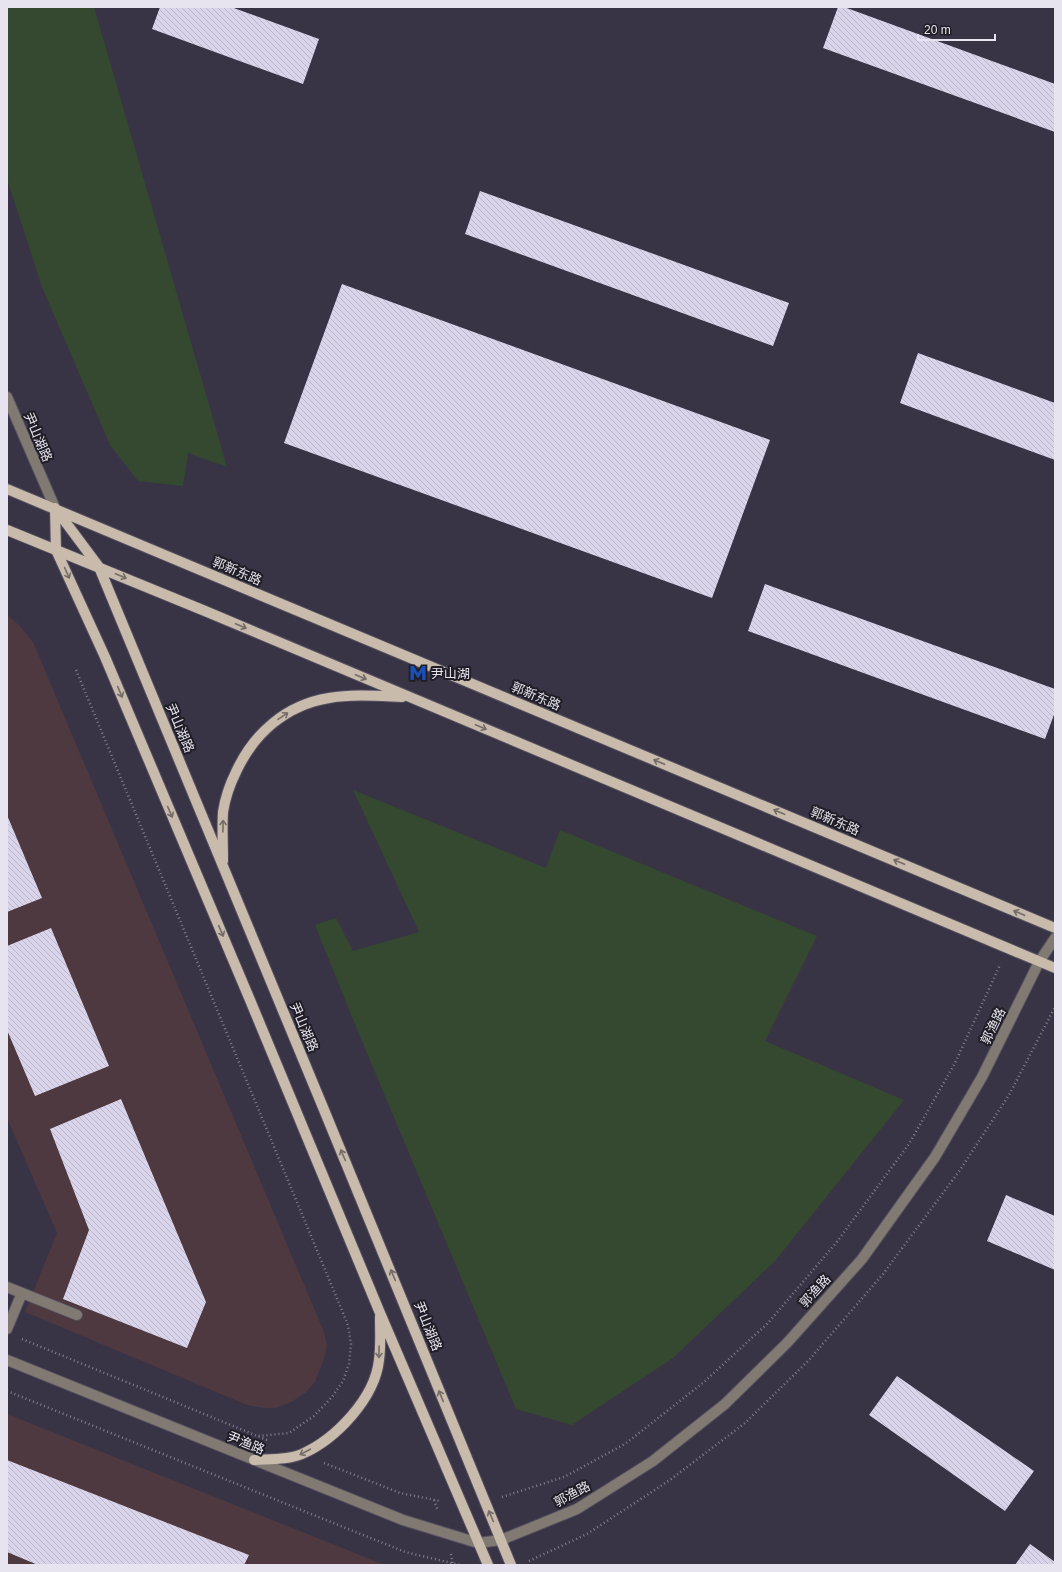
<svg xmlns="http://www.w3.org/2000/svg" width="1062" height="1572" font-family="Helvetica,'Noto Sans SC',sans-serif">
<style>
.commercial{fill:#4d393f}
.green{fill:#34492f}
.building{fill:url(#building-back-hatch)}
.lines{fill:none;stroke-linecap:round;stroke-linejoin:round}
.minor-casing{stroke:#555060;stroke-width:12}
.major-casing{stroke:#555060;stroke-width:12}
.path{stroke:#837f8e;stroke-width:2.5;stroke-dasharray:1 3;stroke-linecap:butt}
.minor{stroke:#807a72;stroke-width:10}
.major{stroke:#c8bbac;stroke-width:10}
.oneway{stroke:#746c68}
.labels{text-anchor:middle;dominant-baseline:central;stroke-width:4;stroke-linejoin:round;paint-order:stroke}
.street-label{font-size:13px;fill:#e7e4ef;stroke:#1f1d25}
.poi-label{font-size:13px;fill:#e7e4ef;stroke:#1f1d25;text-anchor:start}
</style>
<defs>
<pattern id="building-back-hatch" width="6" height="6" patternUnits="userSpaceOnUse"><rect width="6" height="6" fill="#d9d4ea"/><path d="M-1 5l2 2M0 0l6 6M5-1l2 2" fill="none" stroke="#bbb7ca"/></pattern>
</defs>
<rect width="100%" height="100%" fill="#393445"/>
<!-- commercial -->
<path class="commercial" d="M7 615 19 625 33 642 324 1332 327 1346 323 1362 315 1382 305 1393 293 1401 276 1408H264L247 1405 25 1312 57 1233 7 1118Z
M7 1414 385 1565H7Z"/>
<!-- green -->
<path class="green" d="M7 7H94L227 467 188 453 183 486 138 481 110 445 42 287 7 179Z
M353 790 546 868 560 830 817 936 765 1041 904 1100 775 1261 673 1358 572 1425 516 1409 352 1017 315 925 336 918 353 951 419 932Z"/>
<!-- building -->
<path class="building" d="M160 7H231L319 39 303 84 152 29Z
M838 7H844L1055 84V132L823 48Z
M480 191 789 303 773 346 465 234Z
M342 284 770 440 712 598 284 443Z
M918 353 1055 403V460L900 403Z
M765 584 1055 689V712L1045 739 748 631Z
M7 815 42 898 7 912Z
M51 928 109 1066 35 1096 7 1030V946Z
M121 1099 206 1302 187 1348 63 1299 89 1230 50 1129Z
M1006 1195 1055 1216V1270L987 1241Z
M897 1376 1034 1471 1005 1511 869 1415Z
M7 1460 249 1555 244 1565H38L7 1552Z
M1030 1544 1055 1562V1565H1015Z"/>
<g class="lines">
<!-- minor casing -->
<g class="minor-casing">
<path id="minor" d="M7 397 55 508
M7 1287 77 1315
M7 1329 22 1293
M7 1360 403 1520 478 1543 501 1540 577 1509 653 1461 725 1404 787 1343 862 1259 935 1157 982 1077 1039 962 1055 938"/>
</g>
<!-- major casing -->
<g class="major-casing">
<path id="major" d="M7 489 1055 928
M55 508 99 567C237 899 375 1232 511 1565
M55 508 56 550 105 657 250 1000 380 1313 488 1565
M7 530 205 611 1055 968
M223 861C223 845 222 828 223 812 225 799 230 784 236 772 254 733 286 705 329 698 353 694 378 696 402 697
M254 1460C269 1459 288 1460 302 1454 336 1439 375 1398 379 1360 381 1346 380 1331 380 1317"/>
</g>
<!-- path -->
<path class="path" d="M76 670 348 1325 351 1344 349 1364 343 1381 332 1397 314 1416 289 1433 258 1436
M22 1339 267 1440
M7 1391 405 1552 460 1565
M324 1463 400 1493 440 1501
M502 1497 564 1477 625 1444 704 1382 768 1323 836 1243 909 1144 955 1063 1000 965
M434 1500 438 1511
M451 1554 453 1565
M529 1561 587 1534 670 1480 745 1423 809 1360 883 1274 960 1170 1009 1095 1055 1007"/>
<!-- minor -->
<use href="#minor" class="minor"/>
<!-- major -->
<use href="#major" class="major"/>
</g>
<!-- one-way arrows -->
<defs><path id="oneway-shaft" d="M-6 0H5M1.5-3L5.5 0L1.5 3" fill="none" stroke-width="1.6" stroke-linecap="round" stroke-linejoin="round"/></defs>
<g class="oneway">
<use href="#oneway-shaft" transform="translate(67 573) rotate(66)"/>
<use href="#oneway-shaft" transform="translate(121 576) rotate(23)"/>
<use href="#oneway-shaft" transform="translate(241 626) rotate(23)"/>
<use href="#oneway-shaft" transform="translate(361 677) rotate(23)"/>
<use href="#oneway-shaft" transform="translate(120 692) rotate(67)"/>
<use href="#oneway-shaft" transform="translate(283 716) rotate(-34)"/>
<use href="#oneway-shaft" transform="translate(481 727) rotate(23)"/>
<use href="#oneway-shaft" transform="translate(659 762) rotate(-157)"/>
<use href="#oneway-shaft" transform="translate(170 812) rotate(67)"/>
<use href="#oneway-shaft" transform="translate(779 812) rotate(-157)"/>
<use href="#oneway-shaft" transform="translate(223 826) rotate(-89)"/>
<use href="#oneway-shaft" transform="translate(899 862) rotate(-157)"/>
<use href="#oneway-shaft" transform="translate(1019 913) rotate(-157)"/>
<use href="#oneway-shaft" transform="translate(221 931) rotate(67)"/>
<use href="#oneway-shaft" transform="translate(343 1155) rotate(-113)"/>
<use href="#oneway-shaft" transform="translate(393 1275) rotate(-113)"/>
<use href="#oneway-shaft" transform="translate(379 1352) rotate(91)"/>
<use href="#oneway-shaft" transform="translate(441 1396) rotate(-112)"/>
<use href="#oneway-shaft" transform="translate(305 1452) rotate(152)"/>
<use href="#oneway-shaft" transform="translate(491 1516) rotate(-113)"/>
</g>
<!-- icons -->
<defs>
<g id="metro-bare" transform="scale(1.38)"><path d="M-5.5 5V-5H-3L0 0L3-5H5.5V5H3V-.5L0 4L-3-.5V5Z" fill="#1a4fb4" stroke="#1f1d25" stroke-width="2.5" paint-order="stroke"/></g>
</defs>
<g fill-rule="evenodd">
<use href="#metro-bare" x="418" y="673"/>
</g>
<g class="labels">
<!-- street labels -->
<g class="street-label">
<text transform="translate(38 437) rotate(67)">尹山湖路</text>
<text transform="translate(237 571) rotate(23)">郭新东路</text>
<text transform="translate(536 696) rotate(23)">郭新东路</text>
<text transform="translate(180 728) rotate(67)">尹山湖路</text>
<text transform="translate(835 821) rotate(23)">郭新东路</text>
<text transform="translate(993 1026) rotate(-64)">郭渔路</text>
<text transform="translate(304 1027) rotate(67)">尹山湖路</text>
<text transform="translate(815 1291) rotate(-48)">郭渔路</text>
<text transform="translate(428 1326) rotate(68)">尹山湖路</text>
<text transform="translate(246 1443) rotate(22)">尹渔路</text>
<text transform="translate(572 1494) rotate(-28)">郭渔路</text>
</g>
<!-- poi labels -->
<g class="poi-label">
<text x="431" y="673">尹山湖</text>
</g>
</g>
<!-- border -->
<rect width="1062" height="1572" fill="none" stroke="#e7e4ef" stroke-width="16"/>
<!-- scale -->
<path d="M918 34v6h77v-6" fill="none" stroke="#e7e4ef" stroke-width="2"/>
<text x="924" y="34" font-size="12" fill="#e7e4ef" stroke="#1f1d25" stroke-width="3" paint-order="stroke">20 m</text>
</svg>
